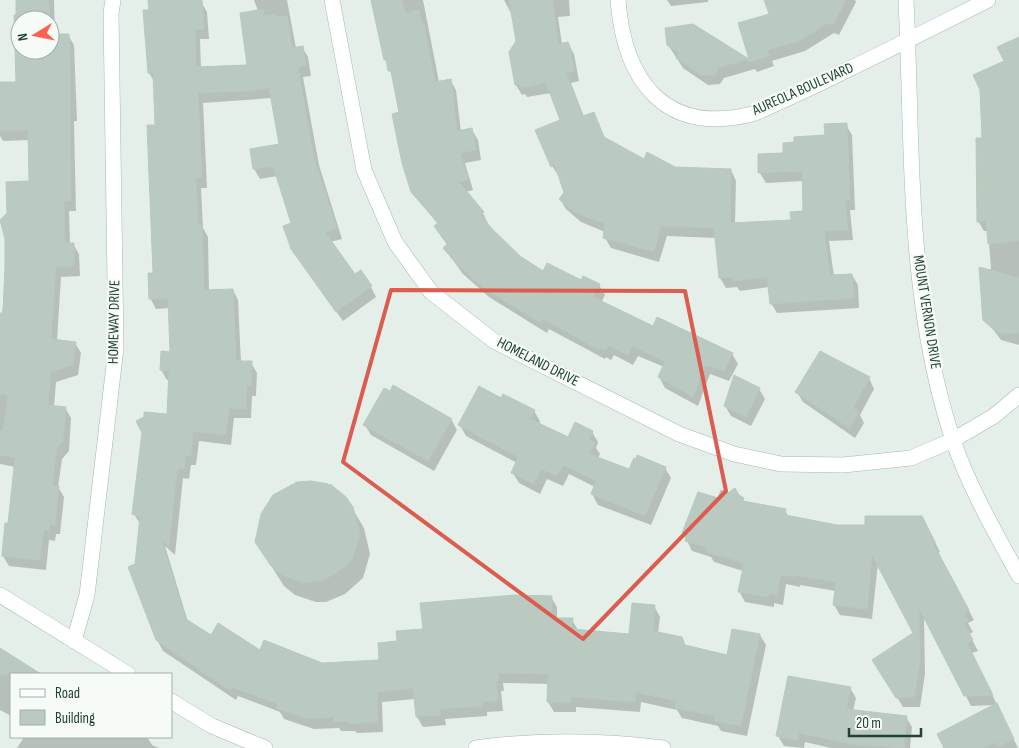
<svg xmlns="http://www.w3.org/2000/svg" width="1019" height="748" font-family="'Sofia Sans Condensed',sans-serif">
<style>
.shadow{fill:#0003;fill-rule:evenodd}
.building{fill:#bacac1;stroke:#b6cabe}
.lines{fill:none;stroke-linecap:round;stroke-linejoin:round}
.street-casing{stroke:#a7b8af;stroke-width:16}
.secondary-casing{stroke:#a2bcaf;stroke-width:16}
.street{stroke:#fff;stroke-width:15}
.secondary{stroke:#fff;stroke-width:15}
.marked{fill:none;stroke:#dc5c50;stroke-width:4;stroke-linejoin:round}
.labels{text-anchor:middle;dominant-baseline:central;stroke-width:4.5;stroke-linejoin:round;paint-order:stroke}
.street-label{font-size:15px;fill:#224334;stroke:#f6fbf8}
</style>
<rect width="100%" height="100%" fill="#e5efe9"/>
<!-- shadow -->
<path class="shadow" d="M17 0H54L55 35H68L74 45 77 121H74L76 211H69L70 244H73L79 254 80 276 61 277 57 341 75 343 81 353 78 375 56 382 54 407 65 408 71 418 69 451 62 459 58 487 64 497 60 534H56L55 541 49 540 46 570 9 566 3 556 9 525 15 467 0 464V339L6 268 31 182 30 140 3 141 0 136V83H17ZM20 20H50V50H20Z
M150 0H200L207 12 209 39H200L201 68 248 67 258 11 254 0H287L296 48 302 47 308 57 311 76 303 77 319 165 342 239 330 242 355 276 371 287 376 297 343 321 292 249 293 224 277 176 260 179 254 169 280 145 272 98 203 103 207 188H201L203 228 208 237 209 291 233 290 238 300 241 362 251 363 257 373 256 396H252L251 418H234L231 445 199 441 196 465H191L189 479 183 478 175 555 165 546 188 622 211 637 261 652 321 664 381 661 399 642 425 630 551 597 557 607V619L572 620 578 630 630 635 654 606 660 617 658 633 686 647 728 656 760 635 766 645 747 736 721 731 718 726 682 718 677 710 641 702 640 712 576 707V712H554L548 702 549 684 503 683 504 691H501L503 711 487 712V716L445 719 446 725 423 727 417 717 415 699 382 702 383 732 357 733 355 731H341L339 728 314 729 284 719 280 712 238 696 236 700 163 651 157 640 136 565 140 524 134 514 168 416 170 380H167L161 370 171 353 170 308 156 309 150 298 154 274 156 126 155 83 149 73Z
M371 0H423L439 82 450 80 456 90 461 132 472 130 478 140 481 160 465 163 473 190 466 192 483 213 488 224 519 257 544 272 599 285 605 295 601 303 653 328 732 354 738 364 729 381 710 374 698 406 665 388 659 377 664 367 638 356 633 365 614 355 611 360 606 357 605 359 549 329 547 333 489 297 463 274 444 248 448 245 435 226 438 224 412 192 393 78 385 59Z
M504 0H569L570 16 558 17 562 44H568L574 54 579 81 571 83 584 117 594 114 605 139 644 160 675 169 731 170 736 181 735 224 792 221 804 212 803 181 766 183 760 173 785 154 827 137 846 125 852 135 855 210H850L853 240 829 241 834 276 852 275 858 285 859 308 777 313 771 303 769 287 740 291 737 287 726 288 720 278 716 238 667 236 659 262 611 248 605 238V232L581 222 566 209 560 199 565 194 559 176 552 166 562 120 551 93 527 97 525 94 522 95 516 85 510 52 517 41 513 17Z
M667 0H708V2L671 6Z
M824 0H855L856 2 839 35 834 33 805 51 772 61 774 66 757 72 755 69 724 78 720 84 708 85 683 68 668 45 693 25 751 62 740 24Z
M1019 38V345L1001 340 982 315 980 269H991L988 231H984L978 221 983 139 1005 62Z
M869 378 874 389 860 415 864 423 855 438 803 402 797 392Z
M759 389 765 399 751 426 731 416 725 406Z
M502 400 534 411 540 421 539 424 569 439 592 432 598 442 596 448 600 454 598 458 630 471 665 468 671 478 651 525 598 505 592 494 595 487 569 474 563 486 547 479 540 494 519 483 513 473 517 463 466 436 460 425Z
M451 419 457 430 434 471 371 435 365 425Z
M328 485 352 508 364 528 370 554 363 578 345 594 326 602H316L295 595 284 586 256 542Z
M739 497 746 503 785 510 788 516 837 526 928 528 940 552 938 553 974 620 968 623 973 632 969 634 978 651 972 653 1018 748H945L996 705 971 706 924 615 925 674 920 707H903L880 670 915 634 878 563 872 619 840 615 834 605 836 591 800 585V587L786 584 783 605 774 603V607L745 602 739 591 743 571 714 562 711 557 692 551 683 532 719 500Z
M0 648 39 674H11V716L0 710Z
M850 688 856 698 853 711 906 717 912 727 910 748H831L805 742 804 748 784 746 778 736Z
M24 737H147L152 745 159 748H17Z"/>
<!-- building -->
<path class="building" d="M16 0H48L49 6 50 20H20V50H50V34H69L70 63 71 201H64L65 243H74V266L56 267 51 339 76 342 73 365 51 372 48 405 66 407 63 441 57 449 52 485 59 486 55 525 50 524 49 531 44 530 40 560 2 556 5 523H8L15 458 0 455V431H3L8 395 0 394V313H3L5 268V239L0 220 7 213 6 182 29 181 28 130 0 131V82H16L14 15H16Z
M148 0H202L204 29H195L196 67 247 65 240 13 263 9 264 16 276 14V17L287 16 292 48 303 46 306 65 298 67 313 154 337 228 325 232 355 274 361 270 372 286 336 312 291 249 283 226 291 223 273 166 253 169 250 149 279 144 269 88 246 91 198 93 202 178H196L198 225H202L204 290 233 289 236 361H252L251 386H247L246 409 229 408 226 435 193 431 191 456 186 455 184 469H177L169 547 161 539 186 619 211 635 218 623 260 650 264 640 322 663 379 660 378 643 397 641 396 631 423 629 420 603 515 595 552 596 551 618H573L572 629 629 634 632 603 655 605 653 631 682 637 685 645 727 655 732 629 760 634 741 726 714 721 715 716 675 708 676 701 636 692 635 702 571 697V703L547 702 548 674 498 673V681H496L498 701 482 702V706L440 709V715L416 717 413 688 377 692 378 722 349 724V721L334 722V717L308 719 276 708 278 704 232 687 230 691 156 640 128 567 135 564 140 517 132 514 142 433 136 421 144 417V412L167 414 169 371 160 370 161 351 170 352 168 298 149 299 148 273H153L147 125H155L153 73H148L143 10H149Z
M371 0H402L405 13 419 10 422 24H424L435 82 451 79 457 131 472 128 476 150 460 153 469 179 459 182 484 212 481 215 491 228 520 256 543 271 547 263 581 280 583 276 600 284 593 297 653 326 657 317 733 353 724 371 705 365 693 397 658 377 665 361 632 346 628 355 608 345 606 350 600 348 599 350 543 319 541 323 482 287 456 263 443 248 447 244 434 226 438 223 411 192 402 163 392 114 399 112 391 71H388L386 59 384 60Z
M509 0H553L558 44 568 42 571 50 574 71 566 73 583 116 594 112 604 137 644 159 647 152 675 167 731 169 730 223 791 220 790 212 803 211 802 171 758 173V154L783 153V143L794 142V137L825 135 824 124 847 123 850 200H845L848 230 824 231 830 275 852 274 854 298 770 304 767 277 733 281 732 277 719 278 714 228 661 226 654 252 603 238 605 224 574 212 559 199 564 193 555 165 551 167 535 130 560 120 546 83 520 88V84L515 85 509 52 516 41Z
M764 0H846L833 25 827 23 800 41 767 50 769 56 750 62 749 59 718 68 715 75H701L676 58 679 53 667 45 665 28 693 24 749 59 738 23 769 14Z
M1019 37V240L988 244 986 221 977 222 976 138H982L980 90 973 75 1004 61 997 47Z
M979 267 1019 278V333L1004 334 994 330 983 320Z
M820 351 870 377 853 408 859 412 849 428 795 392Z
M734 375 760 388 746 417 724 406Z
M393 385 452 419 428 461 363 425 384 388 390 391Z
M479 386 501 398 503 394 535 410 530 419 568 437 575 422 593 431 589 440 595 443 589 454 629 469 634 458 636 459 637 455 666 467 645 516 591 494 596 481 563 465 557 476 541 469 534 484 511 473 518 457 458 425Z
M311 481 328 484V488L330 484 346 497 353 507 360 534 352 559 345 567 324 580 304 583 282 575 271 566 255 542 261 514 273 495 297 482Z
M735 488 739 495 744 498 743 501 786 509 785 515 837 525H865V516H922L935 542 933 543 969 610 964 613 968 621 964 623 973 640 967 643 993 695 964 696 919 608 920 663 914 697 896 698 872 660 913 633 872 555 867 609 833 605 836 582 795 575V577L781 575 777 595 769 593 768 597 738 592 744 563 707 552 708 548 685 541 687 534 682 533 698 492 718 498 721 490 728 493Z
M0 648 41 674H0Z
M788 676 851 687 846 709 907 716 904 748 856 745 799 733 798 740 776 736Z
M997 703 1014 739 998 747 995 742 983 748H944L937 734Z"/>
<g class="lines">
<!-- street casing -->
<g class="street-casing">
<path id="street" d="M332 0 364 170 395 242 431 292 494 341 679 434 734 454 781 464 843 465 911 458 953 440 994 416 1019 395
M618 0C624 80 664 136 752 114 761 111 771 106 780 102 802 92 823 82 845 71 893 48 940 24 988 0
M0 595 128 674
M74 641 87 595 116 348 111 13 113 0
M171 701 212 726 265 748
M476 748C538 739 600 740 663 748"/>
</g>
<!-- secondary casing -->
<g class="secondary-casing">
<path id="secondary" d="M906 0C913 146 906 299 953 440 969 487 995 532 1019 576"/>
</g>
<!-- street -->
<use href="#street" class="street"/>
<!-- secondary -->
<use href="#secondary" class="secondary"/>
</g>
<!-- marked area -->
<path class="marked" d="M391 290 685 291 726 491 583 639 343 462Z"/>
<g class="labels">
<!-- street labels -->
<g class="street-label">
<text transform="translate(803 89) rotate(-24)">AUREOLA BOULEVARD</text>
<text transform="translate(927 312) rotate(81)">MOUNT VERNON DRIVE</text>
<text transform="translate(114 322) rotate(-89)">HOMEWAY DRIVE</text>
<text transform="translate(538 362) rotate(27)">HOMELAND DRIVE</text>
</g>
</g>
<!-- legend -->
<rect x="10" y="673" width="162" height="65" fill="#f6fbf8" stroke="#a1b1aa"/>
<rect x="20" y="689" width="25" height="8" fill="#ffffff" stroke="#a1b1aa"/>
<text x="55" y="698" font-size="15" fill="#224334">Road</text>
<rect x="20" y="710" width="25" height="15" fill="#bacac1" stroke="#a1b1aa"/>
<text x="55" y="723" font-size="15" fill="#224334">Building</text>
<!-- north arrow -->
<g transform="translate(35 35) rotate(260)"><circle r="24" fill="#f6fbf8" stroke="#a1b1aa"/>
<path d="M0-4L9 19L0 12L-9 19Z" fill="#fd6155"/>
<text y="-8" font-size="14" font-weight="bold" text-anchor="middle" fill="#224334">N</text>
</g>
<!-- scale -->
<path d="M849 728v8h72v-8" fill="none" stroke="#224334" stroke-width="2.5"/>
<text x="856" y="728" font-size="15" fill="#224334" stroke="#f6fbf8" stroke-width="4" paint-order="stroke">20 m</text>
</svg>
